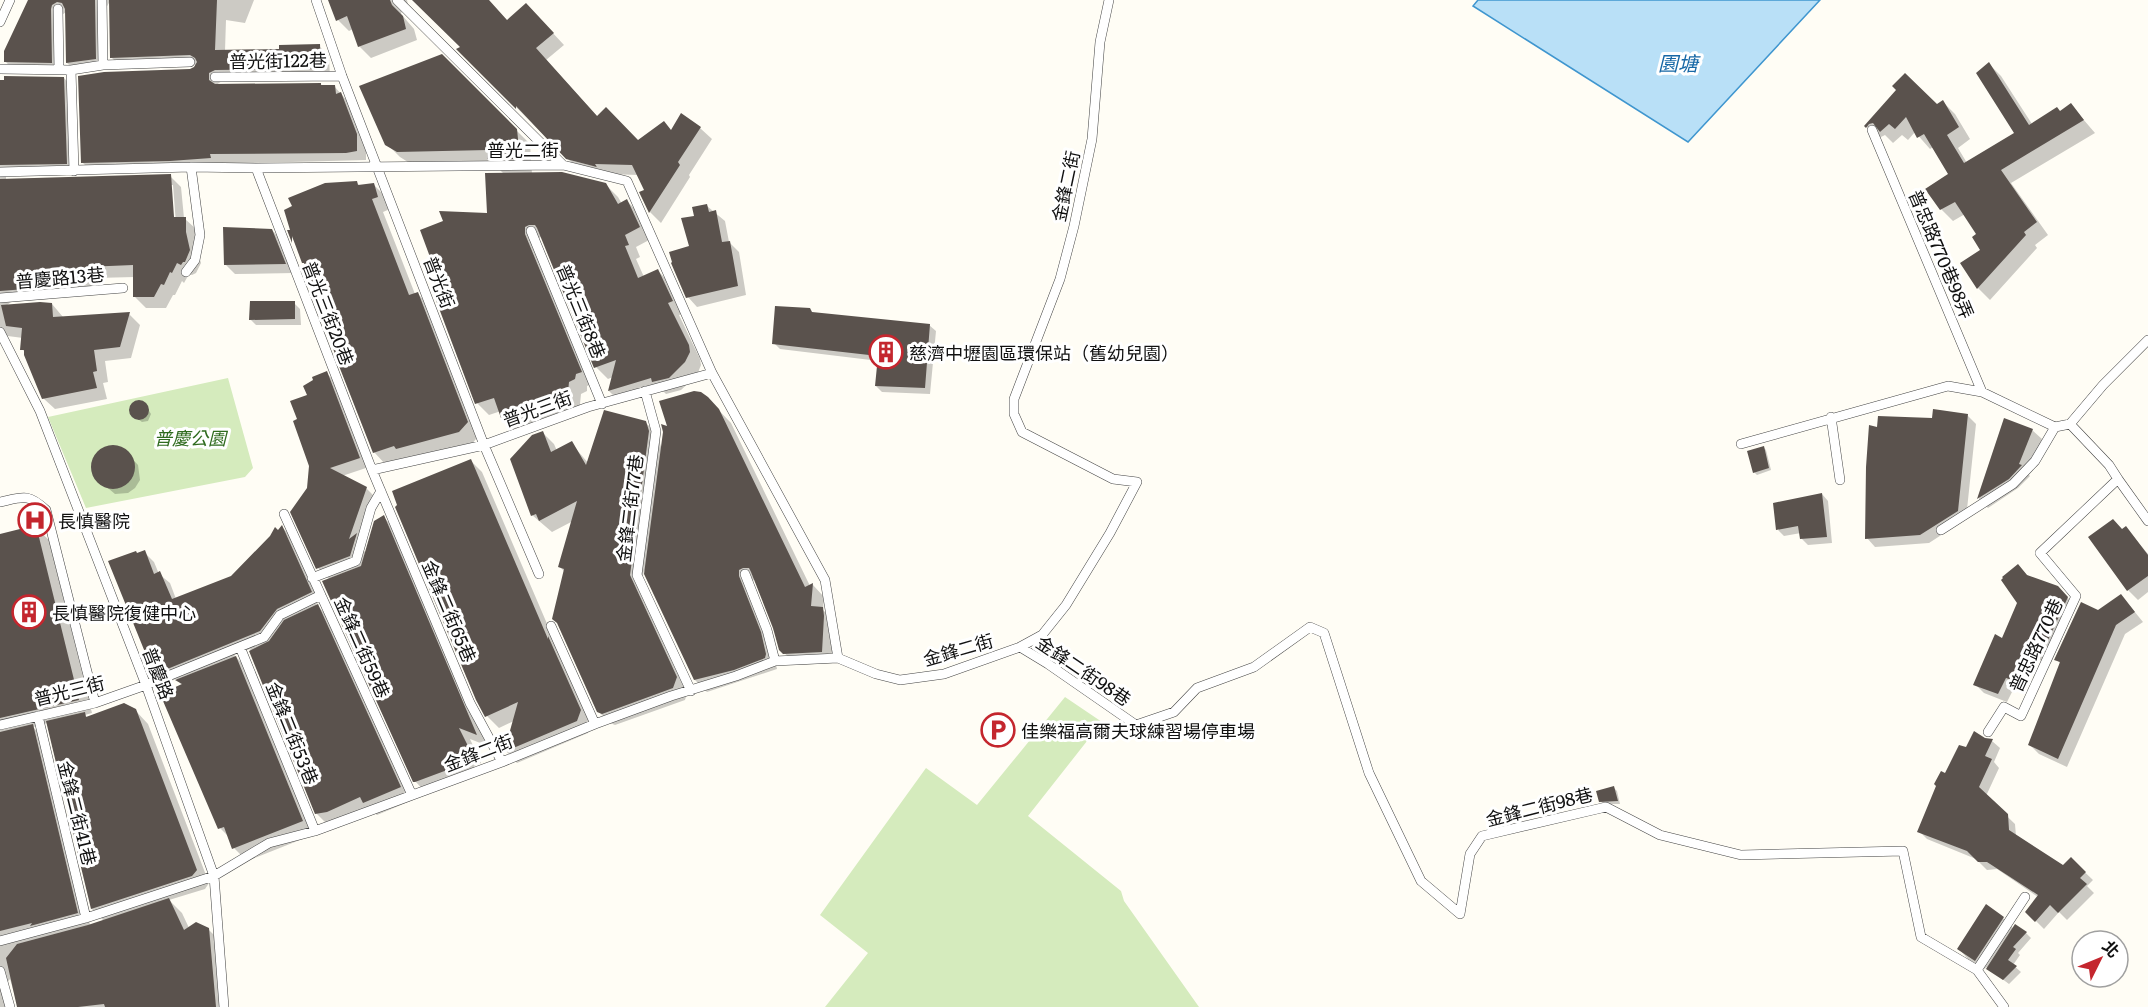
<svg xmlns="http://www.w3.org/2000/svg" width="2148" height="1007" font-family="Literata,'Noto Sans TC',serif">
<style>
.green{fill:#d5ebbd}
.water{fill:#b9e0f7;stroke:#3f96cf;stroke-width:1.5}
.shadow{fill:#0003;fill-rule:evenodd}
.building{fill:#5a524d}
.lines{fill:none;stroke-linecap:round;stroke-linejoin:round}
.lane-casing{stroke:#444;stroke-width:10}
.lane{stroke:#fff;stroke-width:9}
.labels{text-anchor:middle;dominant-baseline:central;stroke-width:6;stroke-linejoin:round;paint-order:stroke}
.street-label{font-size:18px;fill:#111;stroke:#fff}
.poi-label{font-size:18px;fill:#111;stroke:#fff;text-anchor:start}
.park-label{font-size:18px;font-style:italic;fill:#2f6b1f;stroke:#fff}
.water-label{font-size:20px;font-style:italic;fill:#1768a6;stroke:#fff}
</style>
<rect width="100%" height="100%" fill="#fffdf5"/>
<!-- green -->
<path class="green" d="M228 378 253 468 245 477 86 508 48 417Z
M1065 697 1102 722 1028 816 1121 891 1124 901 1199 1007H825L868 953 820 915 926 768 977 805Z"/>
<!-- water -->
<path class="water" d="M1478 0H1820L1688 142 1473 6Z"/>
<!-- shadow -->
<path class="shadow" d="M29 0H254L245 23 226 20 225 51H281L319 46 329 56 330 79H225L216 85 321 84 322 86H334L350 104 366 145V160L219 164 92 172 82 162 197 65 121 67 111 57 110 1 105 10V69L77 72 67 63 66 12 62 15 61 72H15L6 62Z
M330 0H407L408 5 403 7 401 14 414 29 417 40 371 58 359 46 353 29 349 31 338 20Z
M414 0H488L508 22 537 16 564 45 546 60 598 117 638 142 672 131 681 115 700 128 712 139 689 175 690 177 661 223 650 212 641 193 646 190 639 175 605 174 579 170 458 49 462 47Z
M442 56 530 144 532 174 605 184 618 197 622 204 627 201 639 213 651 239 636 247 640 257 636 259 644 277 658 271 670 283 684 313 679 315 700 359 701 365 697 375 681 390 666 394 662 390 621 403 609 391 613 377 608 379 596 367 542 236 537 240 593 384 587 386V391L581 394 579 414 575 417 516 432 504 420 501 411 489 415 477 403 442 285 488 214 504 174 493 163 411 164 400 157 387 144Z
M1989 64 2001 76 2032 124 2060 112 2071 105 2095 133 2011 183 2048 235 2035 245 2037 248 1990 300 1978 288 1963 264 1982 250 1978 234 1965 214 1953 221 1941 209 1950 174 1933 147 1930 149 1915 132 1908 140 1902 135 1893 143 1885 135 1879 138 1866 126 1898 90 1937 106 1943 102 1955 114 1970 139 1958 148 1967 163 2016 133Z
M64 78 75 90 78 174 6 176V179L170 176 181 187 184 218 196 229V245L201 263 196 273 192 275 189 274 184 283 182 281 175 295H173L166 308H146L135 297V277L95 278 96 292H83L72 281 48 282 49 299 11 302 6 306 52 304 63 317 129 314 140 325 131 358 105 361 108 382 103 383 107 399 55 409 43 398 26 353 22 349 23 338 0 335V82ZM170 185H173L176 224 173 225Z
M356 182 360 186 373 184 386 197 390 209 383 212 415 294 417 293 430 306 479 435 472 444 386 465 374 452 306 265 289 231Z
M707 206 725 221 729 242 739 252 746 295 697 307 688 297 691 247Z
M272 230 281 240 294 273 235 274 225 264Z
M294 303 300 309 301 325H256L250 319Z
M813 314 929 325 936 331 930 394 882 392 876 386 879 361 780 349 774 343Z
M326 373 336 382 369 467 342 476 366 488 376 498 361 540 366 544 364 551 366 552 383 517 396 529 488 746 470 739 481 763 474 766 478 775 427 794 415 781 330 580 318 568 308 488 311 466 298 420 309 396Z
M707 398 731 423 810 586 813 585 824 597 823 610 834 621 836 629 833 663 797 665 780 649 756 579H754L750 589 772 645 777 669 707 692 695 680 644 570 641 588 688 690 685 700 615 725 610 723 598 711 565 572 560 567 573 521 552 532 532 515 542 432 554 444 557 451 571 443 589 464 645 422 657 434 662 450 669 428Z
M139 402 146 406 151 414 148 421 142 422 132 415 130 410 134 404Z
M1968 416 1976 424 1966 519 1929 543 1875 547 1867 538 1879 428Z
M2004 420 2032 430 2042 439 2028 474 2030 476 2018 488 1988 508 1979 499Z
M117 447 125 451 138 465 140 480 135 488 128 493 115 494 96 478 94 462 103 450Z
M1764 448 1766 450 1771 470 1757 475 1754 472Z
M470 460 482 472 557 647 593 723 588 733 517 763 506 751 514 721 499 728 487 716 477 699Z
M1822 494 1828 501 1832 543 1808 545 1802 539 1801 533 1784 536 1778 530Z
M35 527 49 540 92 713 85 715 88 718 135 710 148 724 209 883 205 889 169 900 182 913 189 928 208 929 222 943 228 1007H18L10 979 7 983 12 1007H0V536ZM48 723 92 909 104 921 90 925 46 740 33 727Z
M282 527 291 536 321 602 316 604 330 619 413 800 377 815 371 810 329 826 316 813 250 649 234 655 249 670 315 834 247 861 234 848 230 838 220 828 183 686 176 679 171 681 162 676 152 666 138 555 144 552 154 562 159 574 170 583 176 599 231 577Z
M2126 528 2148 554V592L2138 600 2128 590 2122 530Z
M2018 566 2029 577 2067 597 2076 607 2051 663 2039 660 2024 689 2015 686 2007 702 1984 693 1975 684 2002 640 2019 603Z
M2130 606 2143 622 2125 634 2067 767 2039 754 2030 745 2061 664 2056 659 2098 612Z
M1984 739 1992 741 2000 748 1994 762 1999 768 1986 796 2015 824 2016 836 2063 867 2071 859 2093 880 2087 886 2094 893 2067 920 2059 912 2044 929 2027 912 2038 897 1997 869 1987 870 1976 859 1927 839 1919 831 1946 775 1966 749Z
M1614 788 1617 791 1620 804H1603L1600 801Z
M2003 918 2014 929 2026 933 2031 938 2018 953 2020 955 2013 965 2021 972 2009 984 1986 967 1985 969 1968 959 1959 949Z"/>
<!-- building -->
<path class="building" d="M28 0H95L96 59 66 63 65 9 62 3 57 2 52 5 51 9 52 63 4 62V51Z
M109 0H217L215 50 279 49V45L320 44 321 69 215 70 209 73V80L215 84 321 83V85H335L336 94 341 92 357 134V151L346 153 210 154 211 158 170 161 81 163 78 76 104 72 190 69 194 67 197 62 195 58 190 55 110 58Z
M328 0H390L392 5 403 16 406 29 358 47 347 16 336 21Z
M412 0H489L507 20 526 3 554 33 536 48 597 116 606 107 638 140 664 121 671 130 681 113 701 127 678 162 680 165 649 213 639 192 644 190 632 165 595 164 597 167 566 159 516 106V109L456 49 460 47Z
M442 54 517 129 520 159H487L488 150 397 152 385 145 359 86Z
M1989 62 2029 125 2057 107 2060 111 2071 103 2084 120 2001 170 2037 222 2024 232 2026 235 1977 289 1960 263 1980 250 1972 237 1976 234 1955 202 1940 210 1925 189 1948 174 1924 134 1917 138 1906 117 1895 129 1889 124 1880 132 1873 123 1869 124 1866 128 1864 126 1896 90 1892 86 1905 73 1937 104 1943 100 1959 127 1947 135 1964 163 2014 133 1976 73Z
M4 76 64 77 67 164 0 165V80H4Z
M562 172 606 183 618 204 627 199 640 227 625 235 629 245 625 246 638 278 658 269 673 301 668 303 689 345 690 352 685 362 669 378 652 382 651 378 608 391 616 360 594 368 537 228 535 225H529L525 227V234L582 372 576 374 575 379 569 382 567 402 563 406 502 421 494 398 475 404 431 287 440 284 420 230 443 221 439 211 487 213 485 173Z
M171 174 174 217H186V232L190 250 185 262H183L181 265 177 263 172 273 170 272 164 285 161 284 154 297H133V265L85 267V281H70L69 270 37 271 39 288 0 291V179Z
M357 181 358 185 374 183 378 197 372 199 409 295 418 292 468 422 459 432 396 449 394 446 373 453 339 366 304 263H302L292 236V243L287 230H290L284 210 292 206 288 198 325 183Z
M707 204 709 212 716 210 722 242 730 241 738 286 686 298 671 263 672 262 669 252 689 246 681 218 694 216 692 207Z
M223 227 272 229 286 264 224 265Z
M250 301H295V319L249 320Z
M40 302 52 303 53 317 130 312 120 347 94 350 97 371 93 372 97 388 42 399 24 355V350H20L22 328 6 326 1 305Z
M775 306 810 308 812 312 930 324 925 388 875 386 878 356 772 344Z
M327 371 360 458 330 468 367 487 349 539 357 533 350 556 316 569 290 512 307 488 309 466 293 421 297 419 290 401 307 395 303 386 313 380 312 377Z
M694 391 701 392 708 397 719 409 805 587 813 583 811 606 823 607 824 616 822 652 783 654 779 650 773 628 751 572 749 568H743L739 570V576L761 632 766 654 765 658 734 670 694 680 644 574 663 432 661 424 667 426 659 401Z
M129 410a10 10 0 1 1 20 0a10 10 0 1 1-20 0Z
M1933 409 1968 414 1958 511 1920 535 1865 539 1866 467 1869 425 1877 427 1878 416 1932 418Z
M604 410 646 421 649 431 630 575 677 677 673 688 602 714 597 712 557 623 552 619 564 569 558 567 577 501 539 521 536 514 531 516 510 459 532 435 543 431 551 452 572 441 586 465Z
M2004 418 2033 429 2019 464 2022 465 2009 479 1977 499Z
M91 467a22 22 0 1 1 44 0a22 22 0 1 1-44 0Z
M1764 446 1769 468 1753 473 1747 451Z
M471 459 548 639V636L581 710 577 721 504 752 518 702 485 717 476 700 395 507 397 505 392 491Z
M1822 493 1827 537 1800 539 1798 526 1776 530 1773 503Z
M384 515 477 735 459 728 470 750 462 753 466 763 415 782H413L322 581 361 566 374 521Z
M2113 519 2122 529 2126 526 2148 555V576L2127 591 2088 537Z
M36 525 79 700 0 718V534Z
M282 525 312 592 277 609 260 631 160 672 151 667 108 561 136 551 137 553 145 550 154 574 160 571 172 599 231 576 270 536 275 527 278 530Z
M2018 564 2027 575 2058 586 2068 597 2041 655 2029 651 2015 681 2006 678 1998 694 1973 685 1995 634 2002 638 2017 603 2001 580 2003 578 2002 577Z
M2121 594 2135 612 2116 625 2058 759 2028 745 2060 662 2054 660 2081 602 2098 610Z
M318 604 401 787 363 803 360 797 327 812 315 814 249 651 269 641 284 620Z
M236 656 303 821 232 849 224 827 218 829 160 694 182 684 175 680Z
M124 703 136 709 197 870 192 876 91 909 46 721 85 712 86 717Z
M33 724 78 913 30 926 32 923 0 931V732Z
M1974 731 1985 738 1993 739 1985 756 1992 759 1979 787 2008 814 2009 830 2063 865 2071 857 2086 872 2080 878 2087 884 2058 913 2050 905 2035 922 2025 912 2038 895 1987 862H1978L1967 851 1917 832 1936 786 1934 784 1941 771 1945 773 1959 745 1966 747Z
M1614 786 1618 801 1599 802 1596 791Z
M169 898 184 930 196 922 209 928 216 1007H105L104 1004 78 1007H17L6 958 17 944 88 925Z
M1986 904 2004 917 1975 961 1957 949Z
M2015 924 2027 932 2013 947 2016 949 2008 960 2017 966 2003 980 1986 969Z"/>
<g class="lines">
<!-- lane casing -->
<g class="lane-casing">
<path id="lane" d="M102 0 103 65
M316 0 342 76 484 445 539 574
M397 0 563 165
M58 9 59 70
M0 22 10 0
M0 69 71 70 103 65 190 62
M71 70 74 171
M215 77 342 76
M1872 130 1982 392
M256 168 372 470 470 703 502 762
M0 172 191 167 256 168 563 165 627 181 712 373 825 580 838 658
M531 231 602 404
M186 272 195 260 200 235 191 167
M0 298 123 288
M0 332 40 411 146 685 214 876 224 1007
M645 391 656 431 637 575 691 691
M1831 417 1840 480
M1741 444 1948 386 1982 392 2055 427 2070 424
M372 470 484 445 588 407 712 373
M2118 479 2148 521
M0 502C23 497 28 493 46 510L95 703
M284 514 412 795
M1941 530 2013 484 2035 461 2055 427
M745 574 767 630 775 661
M312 578 356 561 371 508 381 491
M551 626 595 724
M240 647 315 831
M1020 647 1048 664 1136 725 1174 712 1197 688 1254 667 1310 627 1324 633 1369 773 1421 881 1460 914 1470 854 1482 836 1606 807 1660 835 1741 855 1903 851 1921 937 1977 970 2004 1007
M38 716 86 918
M0 725 95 703 146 685 264 637 280 615 321 595
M1988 732 2004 707 2021 716 2076 596 2040 553 2118 479 2109 465 2070 424 2103 385 2148 340
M0 941 86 918 214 876 269 843 315 831 502 762 595 724 671 696 736 676 775 661 838 658 876 674 900 680 944 674 1020 647 1042 635 1066 605 1110 533 1137 482 1113 479 1022 432 1014 414V399L1060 279 1074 226 1092 139 1100 42 1109 0
M1977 970 2025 897
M0 971 10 1007"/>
</g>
<!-- lane -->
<use href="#lane" class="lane"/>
</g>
<!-- icons -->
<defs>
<g id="building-ring" transform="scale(1.725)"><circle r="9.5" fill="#fff" stroke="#c4262e" stroke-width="1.5"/><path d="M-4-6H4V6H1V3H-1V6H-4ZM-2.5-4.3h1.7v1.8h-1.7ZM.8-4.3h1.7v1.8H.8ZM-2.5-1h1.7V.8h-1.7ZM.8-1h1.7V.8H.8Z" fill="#c4262e"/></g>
<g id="hospital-ring" transform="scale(1.725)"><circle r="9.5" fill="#fff" stroke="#c4262e" stroke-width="1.5"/><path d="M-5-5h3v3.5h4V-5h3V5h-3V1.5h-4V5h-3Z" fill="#c4262e"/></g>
<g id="parking-ring" transform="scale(1.725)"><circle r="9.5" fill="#fff" stroke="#c4262e" stroke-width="1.5"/><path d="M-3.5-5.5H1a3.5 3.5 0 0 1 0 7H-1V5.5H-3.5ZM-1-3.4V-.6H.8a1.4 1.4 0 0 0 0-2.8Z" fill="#c4262e"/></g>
</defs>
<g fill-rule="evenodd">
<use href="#building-ring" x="886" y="352"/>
<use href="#hospital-ring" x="35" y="520"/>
<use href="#building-ring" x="29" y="612"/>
<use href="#parking-ring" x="998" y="730"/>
</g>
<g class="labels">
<!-- street labels -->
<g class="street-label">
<text transform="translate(278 60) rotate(-1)">普光街122巷</text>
<text x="523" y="149">普光二街</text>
<text transform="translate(1065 186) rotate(-78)">金鋒二街</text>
<text transform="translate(1942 254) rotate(67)">普忠路770巷98弄</text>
<text transform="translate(60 277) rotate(-5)">普慶路13巷</text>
<text transform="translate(440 282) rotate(69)">普光街</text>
<text transform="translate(582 311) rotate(68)">普光三街8巷</text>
<text transform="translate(329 313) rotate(69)">普光三街20巷</text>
<text transform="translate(537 408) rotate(-20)">普光三街</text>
<text transform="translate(629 508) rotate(-83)">金鋒二街77巷</text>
<text transform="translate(450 611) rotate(67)">金鋒二街65巷</text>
<text transform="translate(2035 645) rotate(-65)">普忠路770巷</text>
<text transform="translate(363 647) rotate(66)">金鋒二街59巷</text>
<text transform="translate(958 649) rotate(-16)">金鋒二街</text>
<text transform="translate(1084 670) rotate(34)">金鋒二街98巷</text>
<text transform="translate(159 673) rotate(69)">普慶路</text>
<text transform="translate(69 690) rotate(-14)">普光三街</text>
<text transform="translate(293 733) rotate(68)">金鋒二街53巷</text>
<text transform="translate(478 752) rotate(-21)">金鋒二街</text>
<text transform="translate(1539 806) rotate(-14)">金鋒二街98巷</text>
<text transform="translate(78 813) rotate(76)">金鋒二街41巷</text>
</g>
<!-- poi labels -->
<g class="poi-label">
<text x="909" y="352">慈濟中壢園區環保站（舊幼兒園）</text>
<text x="58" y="520">長慎醫院</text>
<text x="52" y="612">長慎醫院復健中心</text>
<text x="1021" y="730">佳樂福高爾夫球練習場停車場</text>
</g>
<!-- park labels -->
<g class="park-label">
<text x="190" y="437">普慶公園</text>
</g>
<!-- water labels -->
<g class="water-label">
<text x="1678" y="62">園塘</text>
</g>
</g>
<!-- north arrow -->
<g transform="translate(2100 959) rotate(47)"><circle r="28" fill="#ffffff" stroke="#a0a0a0" stroke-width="1.5"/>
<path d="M0-4.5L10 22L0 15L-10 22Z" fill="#c4262e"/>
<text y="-9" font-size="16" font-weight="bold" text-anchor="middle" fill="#111111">北</text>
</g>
</svg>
